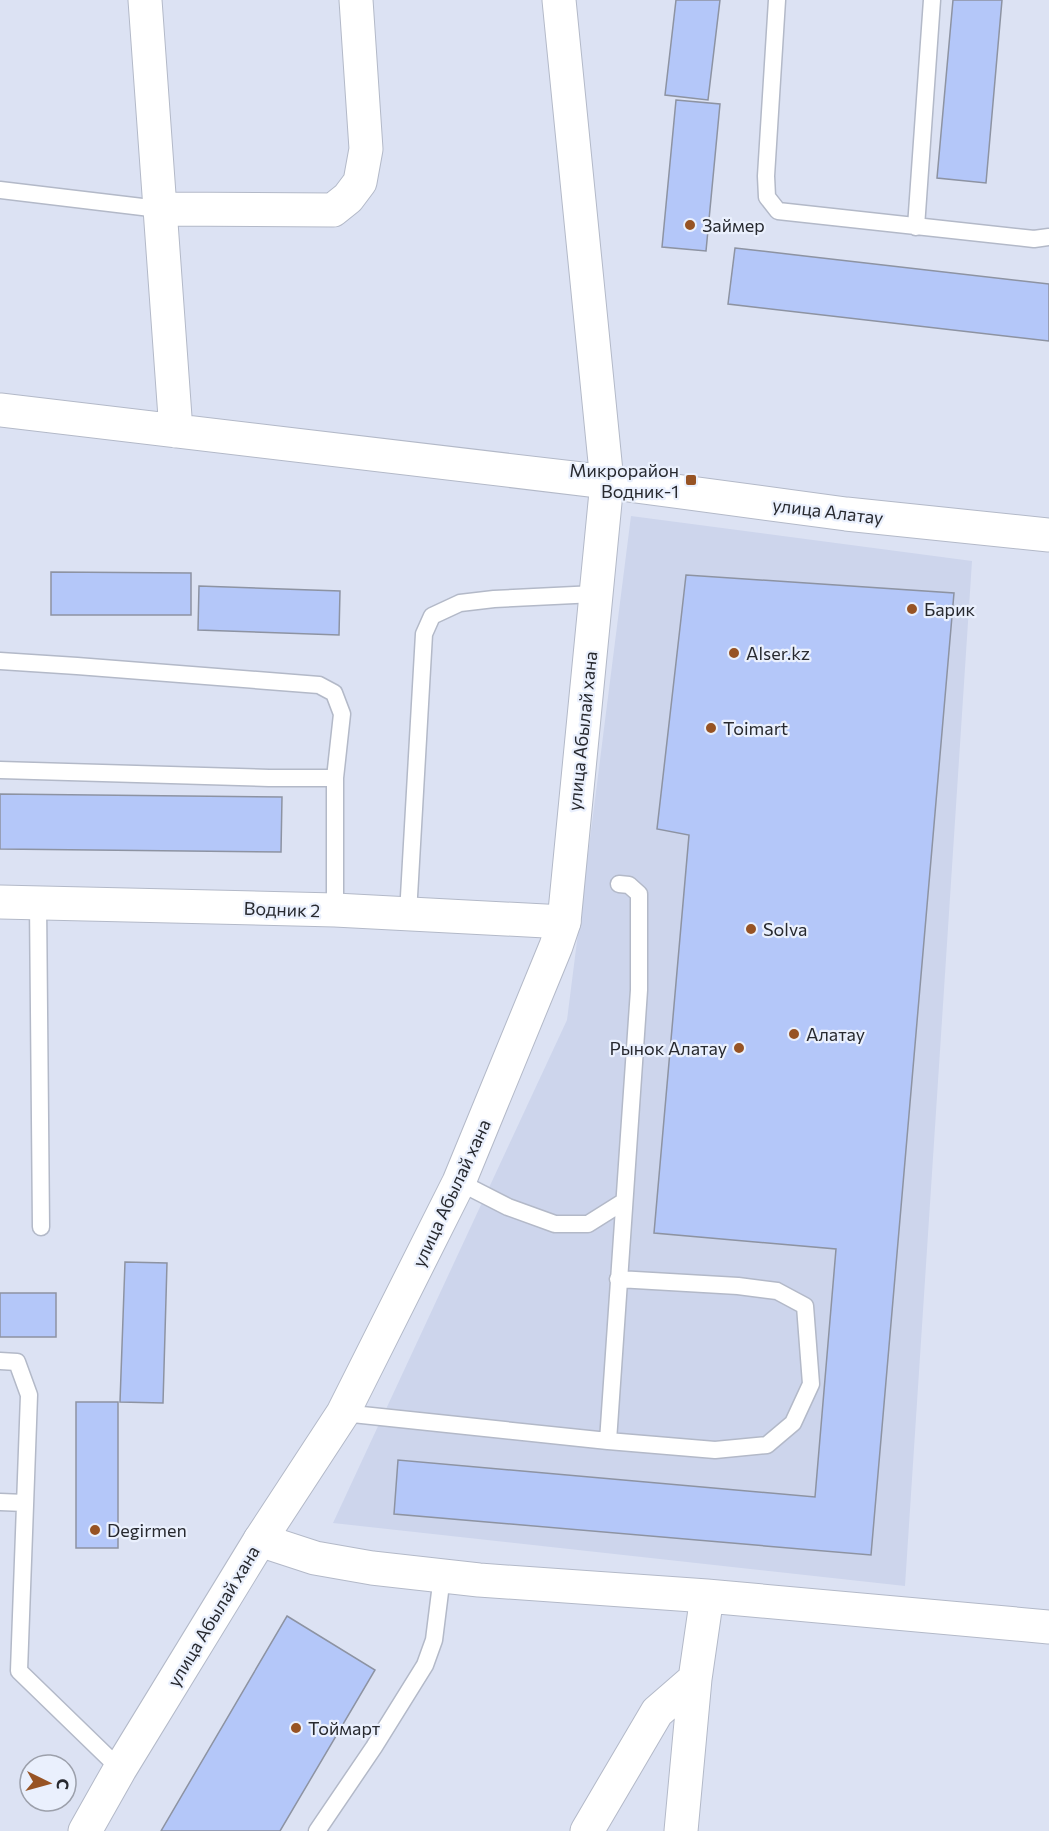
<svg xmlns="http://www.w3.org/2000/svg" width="1049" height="1831" font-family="Commissioner,sans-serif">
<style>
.built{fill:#cdd5ec}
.building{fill:#b4c7f9;stroke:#8d93a2;stroke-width:1.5}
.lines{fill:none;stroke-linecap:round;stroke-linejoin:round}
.service-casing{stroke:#b3b9c8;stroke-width:19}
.minor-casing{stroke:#b3b9c8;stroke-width:35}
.secondary-casing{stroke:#b3b9c8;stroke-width:35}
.service{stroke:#fff;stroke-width:16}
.minor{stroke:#fff;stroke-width:33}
.secondary{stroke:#fff;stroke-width:33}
.poi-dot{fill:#975324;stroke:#eaf0fd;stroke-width:2}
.labels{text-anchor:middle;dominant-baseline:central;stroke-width:4.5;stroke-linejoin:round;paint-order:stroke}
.poi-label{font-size:18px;fill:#27292f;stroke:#eaf0fd;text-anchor:start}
.street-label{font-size:18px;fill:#27292f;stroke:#eaf0fd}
</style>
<rect width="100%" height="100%" fill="#dce2f3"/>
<!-- built -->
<path class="built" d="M631 516 972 561 905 1586 333 1523 567 1020Z"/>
<!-- building -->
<path class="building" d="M676 0H720L708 100 665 95Z
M953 0H1002L986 183 937 178Z
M676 100 720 104 706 251 662 247Z
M735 248 1049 284V341L728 304Z
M51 572 191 573V615H51Z
M686 575 954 593 871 1555 394 1514 398 1460 815 1497 836 1249 654 1233 689 835 657 829Z
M199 586 340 591 339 635 198 630Z
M0 794 282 797 281 852 0 849Z
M125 1262 167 1263 163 1403 120 1402Z
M0 1293H56V1337H0Z
M76 1402H118V1548H76Z
M287 1616 375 1670 280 1831H161Z"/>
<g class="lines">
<!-- service casing -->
<g class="service-casing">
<path id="service" d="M777 0 766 176 767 197 778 211 1034 239 1049 237
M0 190 159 209
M916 227 932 0
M0 661 77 666 319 685 334 693 342 714 335 778
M0 770 269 778H335V910
M38 902 41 1227
M408 914 424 634 432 616 460 603 494 599 595 594
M459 1182 508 1207 555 1224H588L623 1202
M0 1361 17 1362 29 1395 19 1671 120 1769
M343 1413 608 1441 639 990V894L629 885 619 884
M608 1441 715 1450 767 1445 793 1423 811 1384 805 1306 777 1291 738 1286 618 1279
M0 1502 25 1503
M317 1831 374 1747 425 1665 434 1640 442 1576"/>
</g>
<!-- minor casing -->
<g class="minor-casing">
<path id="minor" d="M145 0 176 431
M159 209 333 210 348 198 360 182 366 149 356 0
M0 410 607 482 846 514 1049 535
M0 902 335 910 564 922
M260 1540 315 1558 372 1568 479 1580 707 1596 1049 1627
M587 1831 657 1712 695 1679
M681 1831 695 1679 707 1596"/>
</g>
<!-- secondary casing -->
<g class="secondary-casing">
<path id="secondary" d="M85 1831 120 1769 260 1540 343 1413 459 1182 556 946 564 922 607 482 559 0"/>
</g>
<!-- service -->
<use href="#service" class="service"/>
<!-- minor -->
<use href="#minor" class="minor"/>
<!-- secondary -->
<use href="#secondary" class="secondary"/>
</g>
<!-- markers -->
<g class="poi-dot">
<circle cx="690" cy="225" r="6"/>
<rect x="685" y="474" width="12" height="12" rx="3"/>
<circle cx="912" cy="609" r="6"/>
<circle cx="734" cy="653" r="6"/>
<circle cx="711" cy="728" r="6"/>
<circle cx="751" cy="929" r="6"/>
<circle cx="794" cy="1034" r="6"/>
<circle cx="739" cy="1048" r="6"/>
<circle cx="95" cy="1530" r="6"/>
<circle cx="296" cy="1728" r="6"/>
</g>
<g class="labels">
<!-- poi labels -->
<g class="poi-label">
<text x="702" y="225">Займер</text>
<text x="679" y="470" text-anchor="end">Микрорайон<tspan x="679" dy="21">Водник-1</tspan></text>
<text x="924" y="609">Барик</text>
<text x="746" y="653">Alser.kz</text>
<text x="723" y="728">Toimart</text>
<text x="763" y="929">Solva</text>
<text x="806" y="1034">Алатау</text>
<text x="727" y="1048" text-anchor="end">Рынок Алатау</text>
<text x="107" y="1530">Degirmen</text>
<text x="308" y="1728">Тоймарт</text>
</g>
<!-- street labels -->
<g class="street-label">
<text transform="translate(828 511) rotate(7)">улица Алатау</text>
<text transform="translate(582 731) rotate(-84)">улица Абылай хана</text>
<text transform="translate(282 909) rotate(2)">Водник 2</text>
<text transform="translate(451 1193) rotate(-65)">улица Абылай хана</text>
<text transform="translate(213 1616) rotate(-59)">улица Абылай хана</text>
</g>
</g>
<!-- north arrow -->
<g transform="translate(48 1783) rotate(95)"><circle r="28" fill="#eaf0fd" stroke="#9ca0ab" stroke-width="1.5"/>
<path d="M0-4.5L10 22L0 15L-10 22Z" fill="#975324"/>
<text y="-9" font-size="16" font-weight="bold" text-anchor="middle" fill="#27292f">С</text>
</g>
</svg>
